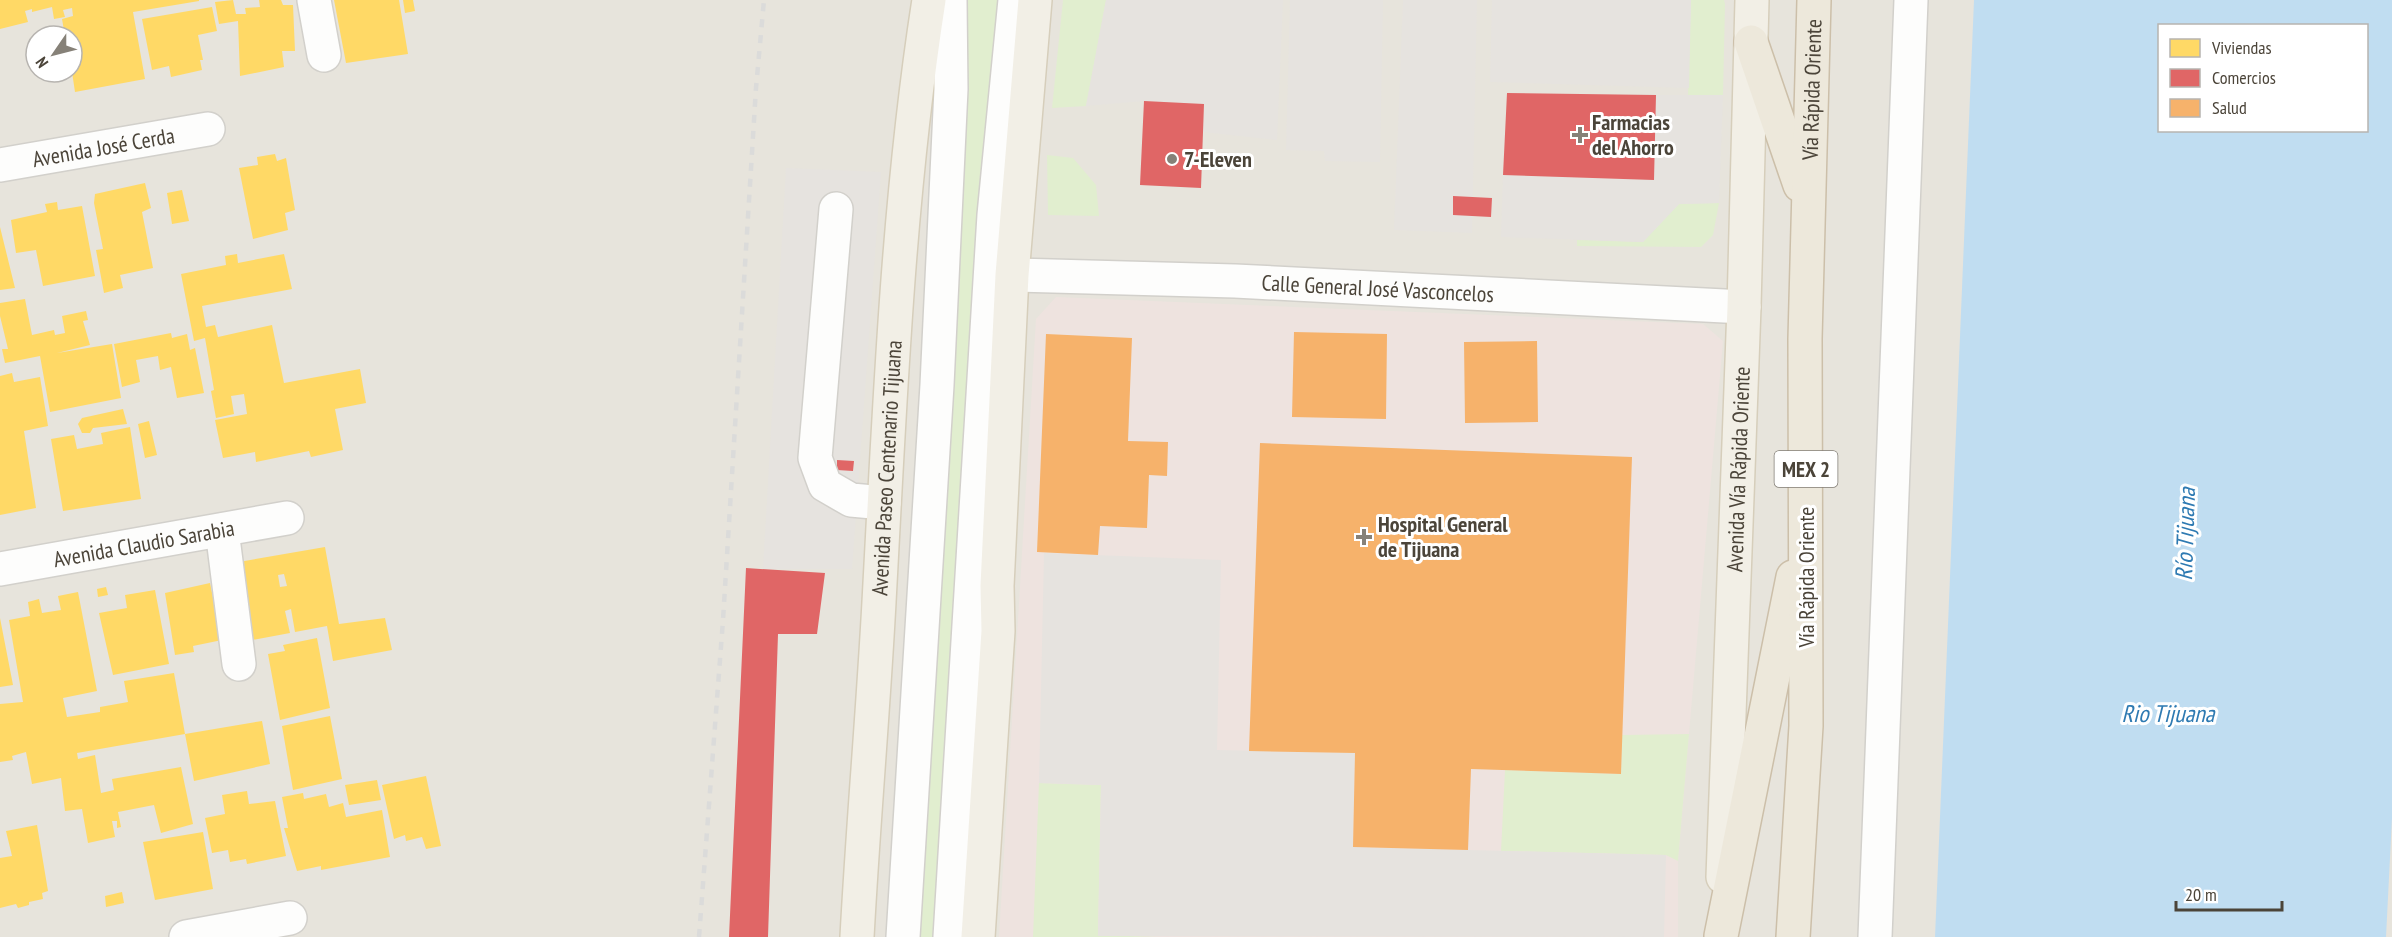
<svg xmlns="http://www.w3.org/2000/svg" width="2392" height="937" font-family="'PT Sans Narrow',sans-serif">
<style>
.residential{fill:#e7e4dc;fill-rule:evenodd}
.medical{fill:#eee3df}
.green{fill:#e1eecf}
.parking{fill:#e6e3df}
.water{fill:#c0ddf1;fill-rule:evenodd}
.homes{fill:#ffd966;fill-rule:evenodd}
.shops{fill:#e06666}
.health{fill:#f6b26b}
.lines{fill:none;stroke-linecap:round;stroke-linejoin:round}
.minor-casing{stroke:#d2d0cb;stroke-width:36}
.major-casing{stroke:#d6cebb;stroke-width:36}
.highway-casing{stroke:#ccbfa9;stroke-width:36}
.minor{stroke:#fdfdfc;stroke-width:33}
.major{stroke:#f2efe6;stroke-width:33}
.highway{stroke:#ede8db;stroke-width:33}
.rail{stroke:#dbdbda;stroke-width:4.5;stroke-dasharray:8 8;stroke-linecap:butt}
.poi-dot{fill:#868178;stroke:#fff;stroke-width:2}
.labels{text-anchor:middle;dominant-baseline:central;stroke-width:6;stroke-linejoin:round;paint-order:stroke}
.shield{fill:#fff;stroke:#817c74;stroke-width:1.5}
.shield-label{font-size:21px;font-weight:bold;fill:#4b4439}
.street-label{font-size:22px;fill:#4b4439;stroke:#fff}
.poi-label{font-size:22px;font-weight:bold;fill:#4b4439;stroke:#fff;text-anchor:start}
.water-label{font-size:24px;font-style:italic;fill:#2e7ab2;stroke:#fff}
</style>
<rect width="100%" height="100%" fill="#f4f2ee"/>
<!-- residential -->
<path class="residential" d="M0 0H2392V937H0ZM2160 26H2366V130H2160ZM36 36H72V72H36Z"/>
<!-- medical -->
<path class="medical" d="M1056 297 1703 324 1723 341 1678 861V937H999L1036 319Z"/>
<!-- green -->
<path class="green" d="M955 0H1008L937 937H892Z
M1063 0H1106L1086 106 1052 108Z
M1691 0H1724L1725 4 1723 95H1688Z
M1047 155 1073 158 1096 185 1099 216 1048 215Z
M1719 203 1713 235 1701 247 1577 246V240L1643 242 1679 204Z
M1689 734 1678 861 1666 855 1501 851 1505 770 1621 774 1622 735Z
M1039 783 1101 785 1098 935 1159 937H1033Z"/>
<!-- parking -->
<path class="parking" d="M1106 0H1283L1277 140 1203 132 1204 104 1144 101 1086 106Z
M1290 0H1383L1380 162 1325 161 1324 151 1286 150Z
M1403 0H1477L1472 233 1394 230Z
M1492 0H1691L1689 88 1490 82Z
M1656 95H1723L1719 203 1679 204 1643 242 1501 237 1503 175 1653 180Z
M786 168 881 172 852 569H763Z
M1044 553 1221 560 1217 750 1355 753 1353 847 1666 855 1664 937 1098 936 1101 785 1039 783Z"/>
<!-- water -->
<path class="water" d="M1974 0H2392V818L2386 937H1935ZM2160 26H2366V130H2160Z"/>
<!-- homes -->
<path class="homes" d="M0 0H199V1L133 12 145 79 75 92 72 72V36H65L62 19 73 16 72 8 63 10 65 17 54 19 52 7 32 12V9L25 11 28 22 0 29Z
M233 0 236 14H246L245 8 260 7 259 0H281L283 5H293L295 51H282L284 67 240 76 238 21 219 24 215 2Z
M334 0H399L408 54 346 63Z
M403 0H413L415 11 405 13Z
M212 7 217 31 198 35 203 60H200L202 70 171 77 169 66 152 70 142 19Z
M275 154 277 161 286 158 295 210 285 213 288 230 253 239 239 168 258 165 257 157Z
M145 183 151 208 142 212 153 268 120 275 123 288 104 293 96 250 103 249 94 203 95 194Z
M182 190 189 221 172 224 167 193Z
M57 202 58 210 82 206 95 276 43 286 36 250 16 253 11 220 47 212 45 204Z
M0 227 15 288 0 290Z
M237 254 238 263 284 254 292 289 202 306 206 327 215 325 218 337 272 325 284 383 360 369 366 403 335 409 343 450 311 457 309 451 256 462 255 452 223 458 215 420 247 414 244 394 231 396 234 414 216 418 211 391 214 390 205 338 194 341 181 274 226 265 225 256Z
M25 299 32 335 54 330 55 335 65 333 62 316 86 311 88 320 83 321 90 345 57 353 112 344 121 398 50 412 40 356 5 363 2 349H8L0 316V303Z
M171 333 172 338 187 334 190 350 195 348 204 393 177 398 171 367 160 370 158 356 136 360 140 382 122 387 114 344Z
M12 373 14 382 40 377 48 426 24 431 36 508 0 515V376Z
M123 409 127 424 93 428 90 433H82L78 424 82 418Z
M149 421 157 455 145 458 138 424Z
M130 427 141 499 63 511 51 439 74 435 77 449 103 444 101 433Z
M325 547 339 624 385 618 392 650 333 661 327 626 295 632 291 609 285 611 290 633 247 641 233 563ZM284 574 287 586 280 587 278 575Z
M210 583 222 640 193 646 194 652 175 655 165 593Z
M106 587 108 595 98 597 97 589Z
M155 590 169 664 113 675 99 613 127 608 125 595Z
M78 592 97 691 63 698 67 717 100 712V707L128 702 124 681 174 673 185 734 77 753 78 759 95 755 101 793 114 790 112 779 181 767 193 824 161 833 154 805 118 812 121 827 117 828V821H112L115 837 88 843 82 809 65 811 61 778 32 784 26 752 12 756 13 760 0 762V704L23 702 9 620 30 616 28 602 39 599 42 613 61 610 58 596Z
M0 618 13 685 0 687Z
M317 638 330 708 280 720 268 654 285 651 283 645Z
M330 716 342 779 293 790 282 726Z
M262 721 270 764 194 781 185 734Z
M426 776 441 846 426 849 422 837 406 841 405 835 394 839 382 785Z
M377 780 381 800 349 805 345 785Z
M247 791 249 804 275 801 286 856 247 864 246 859 230 862 228 850 212 853 205 818 225 814 222 795Z
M303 793 304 799 326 794 329 807 343 803 346 817 382 810 390 857 321 870V866L297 871 284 828H288L282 797Z
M37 825 48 891 42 893 43 899 29 902V905L18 908 16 904 0 908V858L12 856 6 831Z
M203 832 213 889 155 900 143 842Z
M122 892 124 903 106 907 105 896Z"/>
<!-- shops -->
<path class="shops" d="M1507 93 1656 95 1654 180 1503 175Z
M1144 101 1204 104 1201 188 1140 185Z
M1453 196 1492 198 1491 217 1453 215Z
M837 460 854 461 853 471 837 470Z
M746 568 825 573 817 634H778L768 937H729Z"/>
<!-- health -->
<path class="health" d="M1294 332 1387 334 1386 419 1292 417Z
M1046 334 1132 338 1128 441 1168 442 1167 476 1149 475 1147 528 1100 526 1098 555 1037 552Z
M1537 341 1538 422 1465 423 1464 342Z
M1260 443 1632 457 1621 774 1471 769 1468 850 1353 847 1355 753 1249 751Z"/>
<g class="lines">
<!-- minor casing -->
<g class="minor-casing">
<g id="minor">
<path d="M314 0 324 55"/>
<path id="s1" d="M0 165 208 129"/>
<path d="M836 209 815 458 825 485 851 500 884 503"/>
<path id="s2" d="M1012 275 1235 281 1744 307"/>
<path d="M222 530 239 664"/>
<path id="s3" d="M0 569 287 518"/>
<path d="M186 937 290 918"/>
<path d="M903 937 937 385 951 89 950 0"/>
<path d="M950 937 994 215 1015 0"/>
<path d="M1875 937 1911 0"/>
</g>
</g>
<!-- major casing -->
<g class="major-casing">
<g id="major">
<path id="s4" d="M1723 877 1744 307 1752 0"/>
<path id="s5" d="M857 937C863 825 873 714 879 602 890 401 898 199 929 0"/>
<path d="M978 937 998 631 997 586 1012 275 1035 0"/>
</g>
</g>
<!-- highway casing -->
<g class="highway-casing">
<g id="highway">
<path d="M1751 42 1800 185"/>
<path d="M1721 936 1793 577"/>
<path id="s6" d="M1793 937 1806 726 1805 339 1814 0"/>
</g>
</g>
<!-- minor -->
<use href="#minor" class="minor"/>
<!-- major -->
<use href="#major" class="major"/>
<!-- highway -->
<use href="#highway" class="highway"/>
<!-- rail -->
<path class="rail" d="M699 937 723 620 756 88 764 0"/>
</g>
<!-- markers -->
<g class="poi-dot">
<path d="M1577 126h6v6h6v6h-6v6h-6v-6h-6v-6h6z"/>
<circle cx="1172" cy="159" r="6"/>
<path d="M1361 528h6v6h6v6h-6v6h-6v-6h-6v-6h6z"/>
</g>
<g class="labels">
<!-- shield labels -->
<rect class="shield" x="1774.5" y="451" width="63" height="36" rx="4.5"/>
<g class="shield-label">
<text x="1806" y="469">MEX 2</text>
</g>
<!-- street labels -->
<g class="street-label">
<text stroke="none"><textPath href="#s6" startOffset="848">Vía Rápida Oriente</textPath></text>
<text stroke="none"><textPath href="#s1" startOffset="105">Avenida José Cerda</textPath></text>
<text stroke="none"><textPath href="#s2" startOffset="366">Calle General José Vasconcelos</textPath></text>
<text stroke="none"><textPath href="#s5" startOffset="470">Avenida Paseo Centenario Tijuana</textPath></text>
<text stroke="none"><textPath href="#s4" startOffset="408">Avenida Vía Rápida Oriente</textPath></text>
<text stroke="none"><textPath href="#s3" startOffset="146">Avenida Claudio Sarabia</textPath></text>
<text transform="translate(1806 577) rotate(-90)">Vía Rápida Oriente</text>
</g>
<!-- poi labels -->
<g class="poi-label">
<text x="1592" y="122">Farmacias<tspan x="1592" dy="25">del Ahorro</tspan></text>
<text x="1184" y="159">7-Eleven</text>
<text x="1378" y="524">Hospital General<tspan x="1378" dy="25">de Tijuana</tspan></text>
</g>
<!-- water labels -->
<g class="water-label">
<text transform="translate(2185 534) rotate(-88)">Río Tijuana</text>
<text x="2168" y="713">Rio Tijuana</text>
</g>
</g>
<!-- legend -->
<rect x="2158" y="24" width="210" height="108" fill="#ffffff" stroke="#b7b4b0" stroke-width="1.5"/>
<rect x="2170" y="39" width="30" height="18" fill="#ffd966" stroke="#b7b4b0" stroke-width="1.5"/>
<text x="2212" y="54" font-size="18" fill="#4b4439">Viviendas</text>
<rect x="2170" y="69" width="30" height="18" fill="#e06666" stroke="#b7b4b0" stroke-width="1.5"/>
<text x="2212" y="84" font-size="18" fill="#4b4439">Comercios</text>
<rect x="2170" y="99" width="30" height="18" fill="#f6b26b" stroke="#b7b4b0" stroke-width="1.5"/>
<text x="2212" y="114" font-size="18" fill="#4b4439">Salud</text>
<!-- north arrow -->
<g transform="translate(54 54) rotate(235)"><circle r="28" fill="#ffffff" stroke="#b7b4b0" stroke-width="1.5"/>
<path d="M0-4.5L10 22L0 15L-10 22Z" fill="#868178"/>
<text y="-9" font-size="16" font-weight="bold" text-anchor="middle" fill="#4b4439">N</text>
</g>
<!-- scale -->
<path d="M2176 901v9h106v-9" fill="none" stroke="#4b4439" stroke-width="3"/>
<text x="2185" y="901" font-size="18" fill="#4b4439" stroke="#ffffff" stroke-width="4.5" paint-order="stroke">20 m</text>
</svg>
